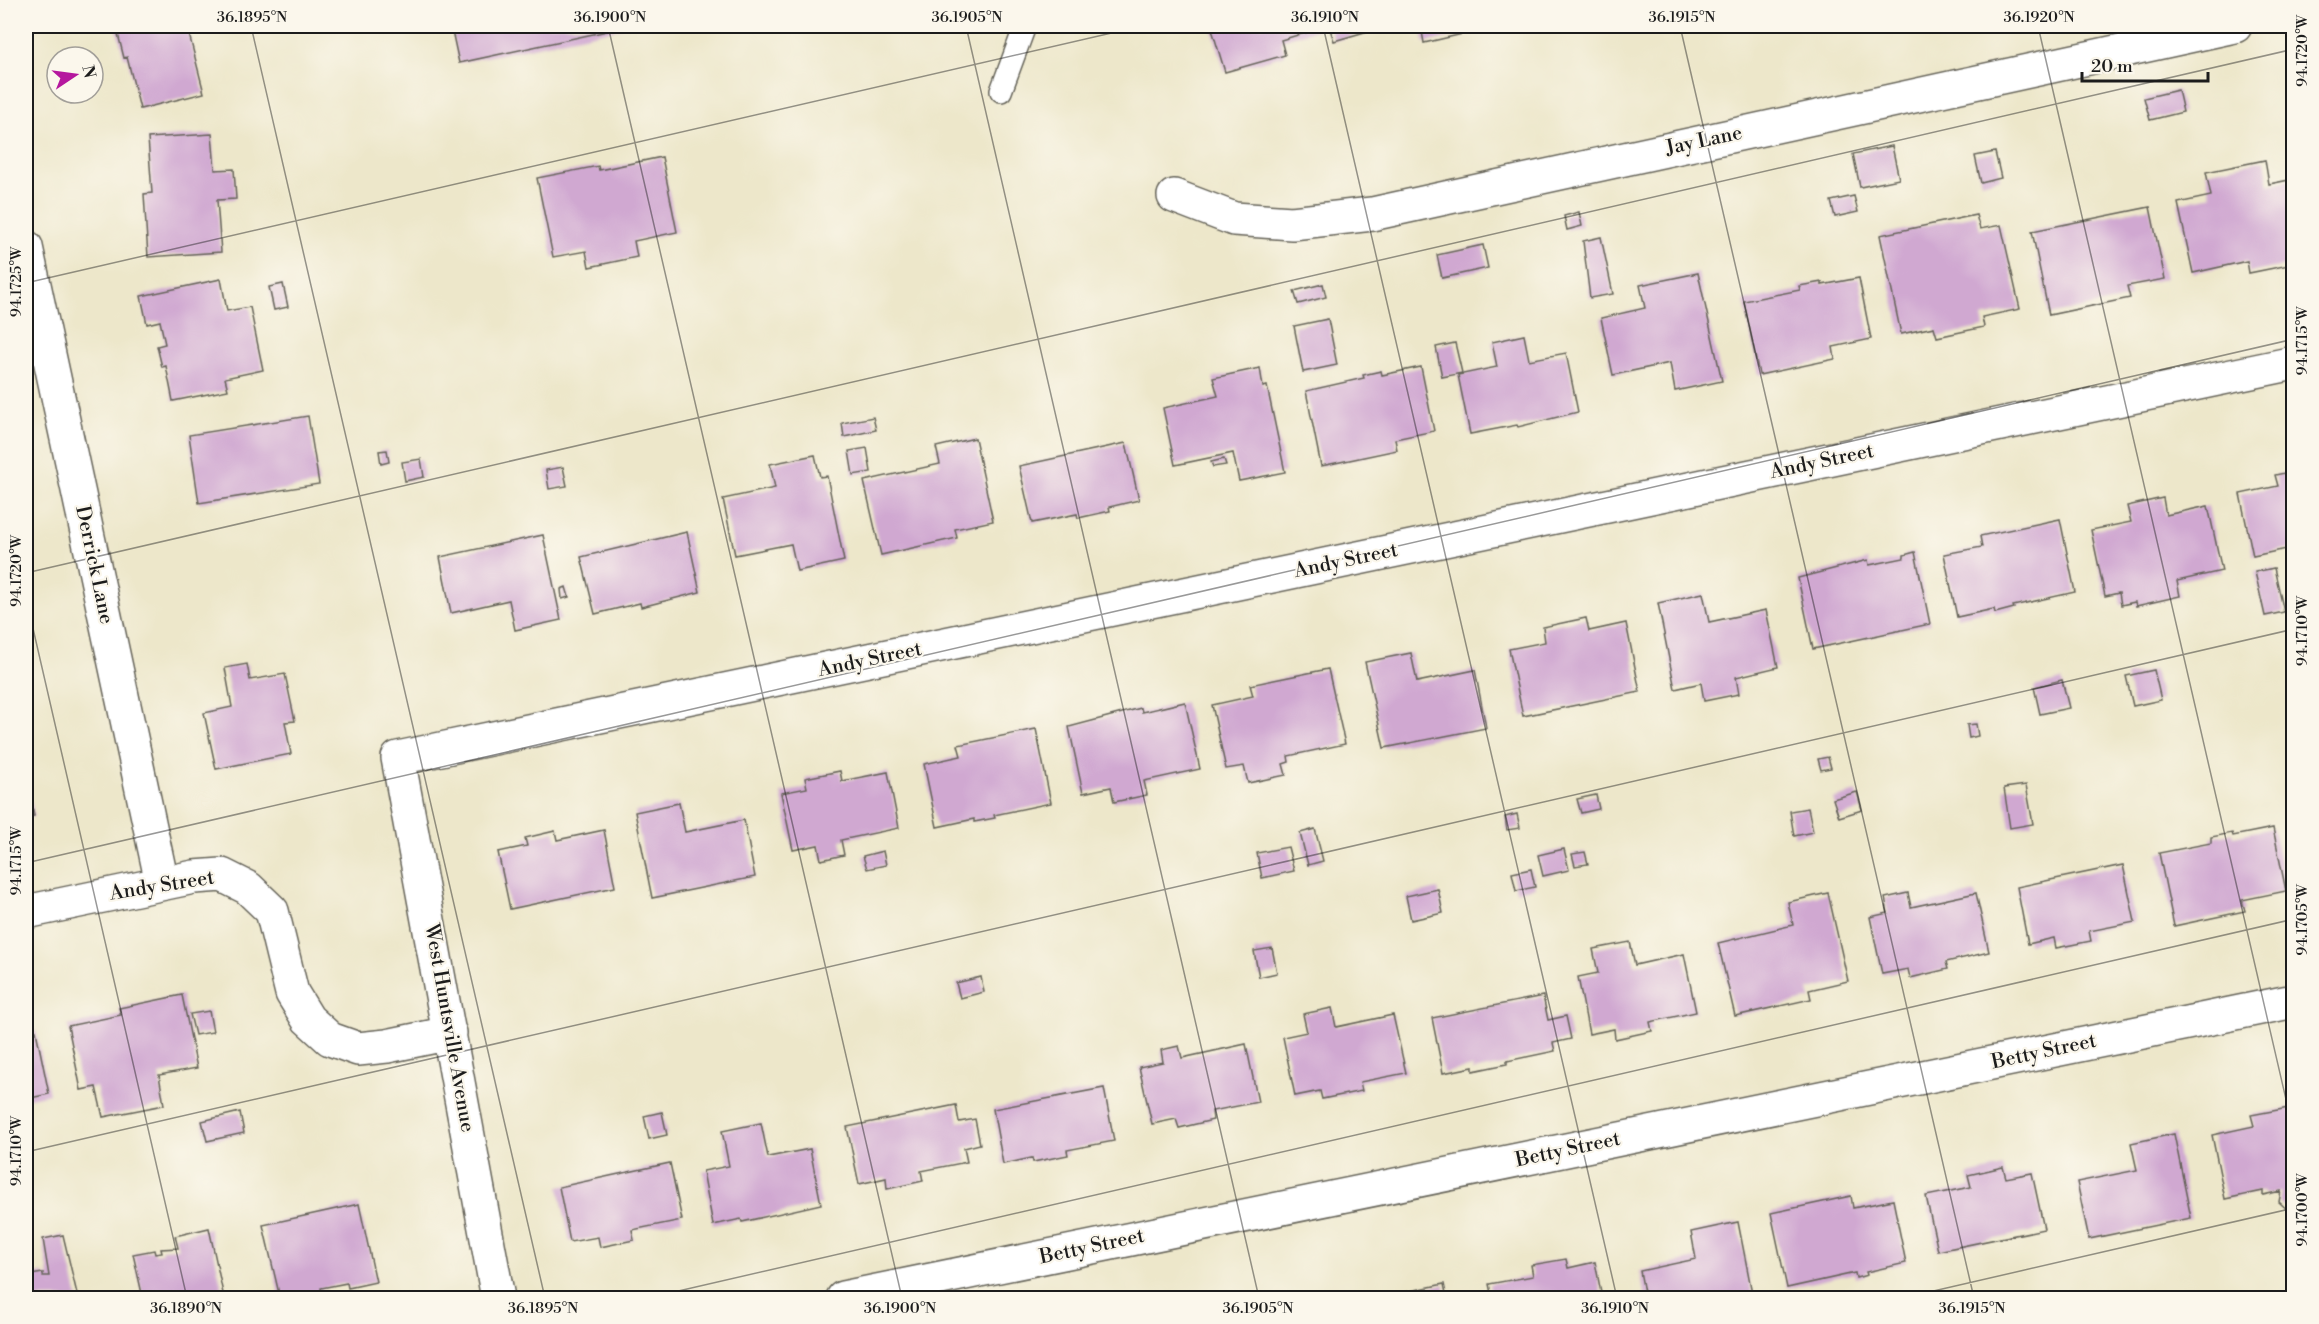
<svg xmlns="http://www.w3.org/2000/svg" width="2319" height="1324" font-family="'Libre Bodoni',serif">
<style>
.building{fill:#d0a8d1}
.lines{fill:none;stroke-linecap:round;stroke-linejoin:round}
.service-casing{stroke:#656359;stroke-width:24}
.minor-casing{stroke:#656359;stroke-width:36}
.service{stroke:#fff;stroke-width:21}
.minor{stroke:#fff;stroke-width:33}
.ticks{fill:none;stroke:#1c1c1c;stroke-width:1.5;stroke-opacity:0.45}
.labels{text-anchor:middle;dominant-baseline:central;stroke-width:4.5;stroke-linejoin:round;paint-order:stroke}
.street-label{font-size:20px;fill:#1c1c1c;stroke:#fbf7ec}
.neatline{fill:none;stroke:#1c1c1c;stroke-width:2}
.ticks-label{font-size:15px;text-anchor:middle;fill:#1c1c1c}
</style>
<rect width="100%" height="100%" fill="#fbf7ec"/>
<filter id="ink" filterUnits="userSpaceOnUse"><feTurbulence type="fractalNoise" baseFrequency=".0167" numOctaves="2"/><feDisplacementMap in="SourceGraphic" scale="12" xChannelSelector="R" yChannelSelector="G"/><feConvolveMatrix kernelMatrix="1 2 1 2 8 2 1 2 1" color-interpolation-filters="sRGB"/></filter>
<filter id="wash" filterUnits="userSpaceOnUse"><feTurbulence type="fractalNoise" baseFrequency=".008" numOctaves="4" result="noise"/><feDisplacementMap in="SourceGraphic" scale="24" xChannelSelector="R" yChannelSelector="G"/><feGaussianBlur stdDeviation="1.35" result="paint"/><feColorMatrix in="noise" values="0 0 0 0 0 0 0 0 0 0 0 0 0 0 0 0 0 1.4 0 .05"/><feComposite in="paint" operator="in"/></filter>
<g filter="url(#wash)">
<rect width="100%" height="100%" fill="#ede7ca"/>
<g id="blocks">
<!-- building -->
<path class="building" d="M116 26H187L204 93 140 109 127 57 124 58Z
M451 26H630L459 63Z
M1211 26H1328L1281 40 1285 55 1225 72Z
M1329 26H1385L1334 41Z
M1421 26H1465L1467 33 1424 43Z
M2178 90 2183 112 2150 120 2144 98Z
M212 134 215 170 234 169 236 199 217 200 221 252 148 257 144 194 152 193 148 138Z
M1892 146 1899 179 1860 187 1853 154Z
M1995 152 2001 178 1981 183 1975 156Z
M662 157 677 232 634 241 637 257 589 267 586 251 553 257 537 178 598 166 599 170Z
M2265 160 2269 184 2294 179V264L2249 273 2247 261 2193 273 2178 203 2211 196 2206 172Z
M1854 196 1858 212 1835 217 1831 201Z
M2150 207 2165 279 2127 286 2130 298 2049 315 2032 231Z
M1579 212 1582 226 1567 230 1564 216Z
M1976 215 1980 229 2001 225 2020 309 1982 317 1984 327 1937 337 1934 327 1901 334 1880 235Z
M1601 237 1613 294 1590 298 1583 241Z
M1483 245 1488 268 1442 278 1437 255Z
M1698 273 1722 381 1675 391 1670 363 1613 375 1601 318 1645 308 1640 285Z
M1859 278 1871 339 1833 347 1835 359 1759 375 1744 301 1800 290 1799 286 1822 282V285Z
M221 279 227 311 250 307 263 370 225 378 228 390 173 401 166 366 162 367 157 346 165 344 160 321 147 324 141 296Z
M283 284 288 307 274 310 269 287Z
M1323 284 1326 297 1298 304 1294 291Z
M1328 319 1337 365 1303 372 1294 326Z
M1524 335 1529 360 1566 353 1578 412 1518 427 1517 425 1470 434 1458 375 1497 367 1492 342Z
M1455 343 1462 373 1442 377 1436 347Z
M1421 367 1434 431 1395 439 1397 450 1321 466 1306 391 1364 378 1363 375 1381 371 1382 375Z
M1260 368 1263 387 1267 386 1285 472 1239 481 1233 453 1175 465 1163 408 1218 396 1213 378Z
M308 416 319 484 199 503 189 435Z
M873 417 876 430 844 437 842 423Z
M975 438 993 521 955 529 957 538 881 555 864 481 940 464 936 447Z
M1126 443 1139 500 1109 507 1110 511 1078 518 1077 514 1032 523 1019 466Z
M867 448 871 472 853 475 849 451Z
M387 450 389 462 381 464 379 451Z
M815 455 820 477 827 476 844 561 797 571 791 544 735 555 723 499 775 488 770 464Z
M421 459 424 477 405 481 402 462Z
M1224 459 1226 465 1213 467 1211 462Z
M563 467 567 486 549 489 546 470Z
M2294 471V557L2291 548 2253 556 2240 494 2278 486 2275 475Z
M2163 498 2166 515 2208 506 2222 571 2177 581 2180 596 2136 606 2135 602 2121 605 2119 593 2105 596 2091 530 2131 522 2127 506Z
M2060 519 2075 592 2013 606 2014 608 1995 613 1994 609 1957 617 1944 554 1982 547 1980 536Z
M687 532 700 592 641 607 640 603 595 614 581 557Z
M543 535 561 620 515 630 509 600 451 613 440 557Z
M1915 552 1930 624 1813 649 1798 578 1868 560 1869 565 1904 558V555Z
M2294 566V584H2291L2288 567Z
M2274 568 2284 612 2265 616 2255 572Z
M566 587 569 597 562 599 561 589Z
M1703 593 1709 622 1766 610 1778 667 1736 677 1739 694 1704 701 1701 683 1675 689 1658 603Z
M1586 618 1589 631 1626 623 1640 692 1523 716 1509 649 1545 642 1543 627Z
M1411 653 1417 682 1475 670 1486 728 1384 748 1365 662Z
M247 664 250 680 285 674 295 721 285 722 291 754 216 769 204 713 232 707 225 668Z
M1328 669 1345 744 1288 756 1289 762 1283 764 1286 775 1248 783 1244 766 1226 769 1212 705 1253 696 1250 685Z
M2154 670 2161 700 2133 706 2126 676Z
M2062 680 2069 708 2040 714 2034 687Z
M1185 702 1200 769 1144 781 1147 795 1114 802 1111 787 1083 793 1069 727 1141 708 1142 712Z
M1976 724 1978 736 1969 738 1967 725Z
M1036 729 1051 803 994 815 995 818 974 822V819L937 827 924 764 961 756 958 745Z
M1828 757 1831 768 1821 770 1818 759Z
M840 771 842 781 888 772 899 828 841 840 844 855 821 860 818 845 793 850 781 793 807 788 805 778Z
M26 779 34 816 26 818Z
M2026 785 2033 824 2010 828 2004 788Z
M1857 792 1862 810 1839 817 1833 799Z
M1596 795 1599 809 1581 813 1577 799Z
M679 803 685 832 744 820 755 877 652 898 635 812Z
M1808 808 1813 832 1794 836 1790 811Z
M1517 814 1520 828 1507 830 1505 817Z
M2273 828 2286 891 2242 900 2245 911 2174 926 2159 853 2211 843V837L2232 833 2233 836Z
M1315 829 1323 861 1308 865 1300 833Z
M604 830 615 887 510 909 498 852 527 846 525 838 555 831 557 840Z
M1288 847 1294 871 1262 878 1257 853Z
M1564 849 1569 870 1543 876 1538 855Z
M883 851 886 865 867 869 863 856Z
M1585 852 1588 864 1575 866 1572 854Z
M2123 865 2135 922 2089 931 2091 941 2056 948 2054 938 2028 944 2017 887Z
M1531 869 1535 887 1516 891 1512 873Z
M1438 889 1443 913 1411 920 1406 896Z
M1828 893 1848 981 1809 990 1811 999 1735 1016 1718 943 1793 925 1788 902Z
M1908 893 1911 907 1976 893 1989 952 1946 962 1948 969 1910 978 1908 969 1882 974 1870 917 1888 913 1885 898Z
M1630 942 1635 965 1684 954 1696 1012 1650 1022 1652 1031 1615 1039 1614 1029 1589 1034 1578 977 1598 973 1593 949Z
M1272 948 1277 973 1259 977 1254 951Z
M981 977 984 992 960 998 956 983Z
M182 995 197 1068 159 1075 164 1105 103 1117 96 1087 81 1090 68 1026 121 1015 119 1008Z
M1543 996 1548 1020 1566 1016 1571 1039 1553 1043 1555 1051 1507 1061V1064L1473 1071V1067L1443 1073 1432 1018Z
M1332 1008 1336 1027 1393 1015 1406 1073 1360 1082 1362 1091 1322 1099 1320 1091 1295 1096 1283 1037 1307 1032 1303 1014Z
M209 1011 213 1032 195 1035 190 1014Z
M36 1031 49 1094 26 1099V1033Z
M1246 1044 1258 1102 1212 1111 1213 1120 1179 1128 1176 1119 1152 1124 1139 1067 1163 1062 1161 1050 1179 1046 1182 1058Z
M1104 1088 1114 1141 1067 1150 1068 1155 1033 1162 1032 1158 1003 1164 993 1109Z
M956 1105 959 1122 975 1119 980 1144 964 1148 967 1162 921 1171 923 1181 887 1189 886 1178 859 1184 847 1127Z
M2294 1107V1212H2290L2279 1202 2281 1191 2263 1195V1191L2225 1199 2212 1135 2254 1126 2251 1115Z
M240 1112 244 1133 207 1141 202 1121Z
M662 1112 667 1135 649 1139 644 1116Z
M761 1123 768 1157 810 1149 821 1204 742 1222 741 1219 713 1225 703 1171 729 1166 722 1131Z
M2174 1134 2191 1218 2089 1239 2077 1182 2137 1170 2131 1143Z
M670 1163 682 1220 632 1230 634 1240 600 1247 598 1237 570 1242 559 1187Z
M2003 1167 2006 1178 2032 1173 2044 1229 1938 1251 1926 1196 1971 1187 1968 1175Z
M1851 1196 1853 1208 1893 1200 1906 1263 1866 1272 1867 1275 1856 1278 1855 1273 1787 1288 1771 1213Z
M359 1204 376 1282 348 1288 347 1283 321 1288 323 1298H280L263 1225Z
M1738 1222 1753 1298H1645L1640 1271 1696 1259 1691 1232Z
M209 1228 224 1298H143L133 1254 154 1250 155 1254 162 1253 161 1249 178 1248 175 1236Z
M63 1235 78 1298H26V1280L32 1279 31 1275 43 1273V1276H49L43 1239Z
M1566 1259 1568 1268 1595 1262 1602 1298H1492L1489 1284 1533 1276 1531 1265Z
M1444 1284 1447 1298H1401L1400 1293Z
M2133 1292 2144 1294 2143 1298H2132Z"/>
</g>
</g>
<g filter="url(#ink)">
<use href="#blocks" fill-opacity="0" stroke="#656359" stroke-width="1.5"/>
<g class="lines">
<!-- service casing -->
<g class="service-casing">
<path id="service" d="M1001 91 1025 26"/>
</g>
<!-- minor casing -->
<g class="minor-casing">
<path id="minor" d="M1174 196 1234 219 1292 223 1372 214 2235 26
M26 247 162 883
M26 912 194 877 222 875 248 888 272 911 292 993 308 1019 330 1039 358 1049 387 1046 450 1033
M498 1298 398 758 2294 363
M843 1298 2294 1001"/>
</g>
<!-- service -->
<use href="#service" class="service"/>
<!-- minor -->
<use href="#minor" class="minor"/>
</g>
</g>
<!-- ticks -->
<path class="ticks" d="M251 26 545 1298M608 26 902 1298M966 26 1259 1298M1323 26 1617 1298M1680 26 1974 1298M2038 26 2294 1134M26 283 1142 26M26 573 2294 49M26 598 187 1298M26 863 2294 339M26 1152 2294 629M648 1298 2294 919M1903 1298 2294 1208"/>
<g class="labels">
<!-- street labels -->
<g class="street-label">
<text transform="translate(1704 141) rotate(-12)">Jay Lane</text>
<text transform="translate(1822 462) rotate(-12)">Andy Street</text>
<text transform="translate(1346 561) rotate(-12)">Andy Street</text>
<text transform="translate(94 565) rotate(78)">Derrick Lane</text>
<text transform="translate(870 660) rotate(-12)">Andy Street</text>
<text transform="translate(162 886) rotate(-9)">Andy Street</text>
<text transform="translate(449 1028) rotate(80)">West Huntsville Avenue</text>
<text transform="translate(2044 1052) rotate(-12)">Betty Street</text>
<text transform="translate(1568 1150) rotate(-12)">Betty Street</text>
<text transform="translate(1092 1247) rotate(-12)">Betty Street</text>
</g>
</g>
<!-- margin -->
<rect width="2319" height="1324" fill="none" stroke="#fbf7ec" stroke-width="66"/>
<!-- north arrow -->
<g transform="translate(75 75) rotate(77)"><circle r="28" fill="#fbf7ec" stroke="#a29f99" stroke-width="1.5"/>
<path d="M0-4.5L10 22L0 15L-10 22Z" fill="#b5179e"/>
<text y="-9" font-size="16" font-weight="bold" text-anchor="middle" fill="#1c1c1c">N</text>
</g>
<!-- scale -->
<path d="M2082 72v9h126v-9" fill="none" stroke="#1c1c1c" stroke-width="3"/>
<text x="2091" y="72" font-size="18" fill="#1c1c1c" stroke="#fbf7ec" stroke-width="4.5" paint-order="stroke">20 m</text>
<rect x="33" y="33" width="2253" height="1258" class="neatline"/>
<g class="ticks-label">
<text x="252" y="22">36.1895°N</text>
<text x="610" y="22">36.1900°N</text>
<text x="967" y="22">36.1905°N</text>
<text x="1325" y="22">36.1910°N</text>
<text x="1682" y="22">36.1915°N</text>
<text x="2039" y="22">36.1920°N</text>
<text transform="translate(2302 51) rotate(-90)" y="5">94.1720°W</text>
<text transform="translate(16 282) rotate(-90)" y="5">94.1725°W</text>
<text transform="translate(2302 341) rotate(-90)" y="5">94.1715°W</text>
<text transform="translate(16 571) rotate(-90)" y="5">94.1720°W</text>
<text transform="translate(2302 631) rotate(-90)" y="5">94.1710°W</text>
<text transform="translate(16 861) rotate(-90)" y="5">94.1715°W</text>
<text transform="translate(2302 920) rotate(-90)" y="5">94.1705°W</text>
<text transform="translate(16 1151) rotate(-90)" y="5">94.1710°W</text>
<text transform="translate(2302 1210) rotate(-90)" y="5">94.1700°W</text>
<text x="186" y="1313">36.1890°N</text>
<text x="543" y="1313">36.1895°N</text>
<text x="900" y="1313">36.1900°N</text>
<text x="1258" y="1313">36.1905°N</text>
<text x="1615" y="1313">36.1910°N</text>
<text x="1972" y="1313">36.1915°N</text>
</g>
</svg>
